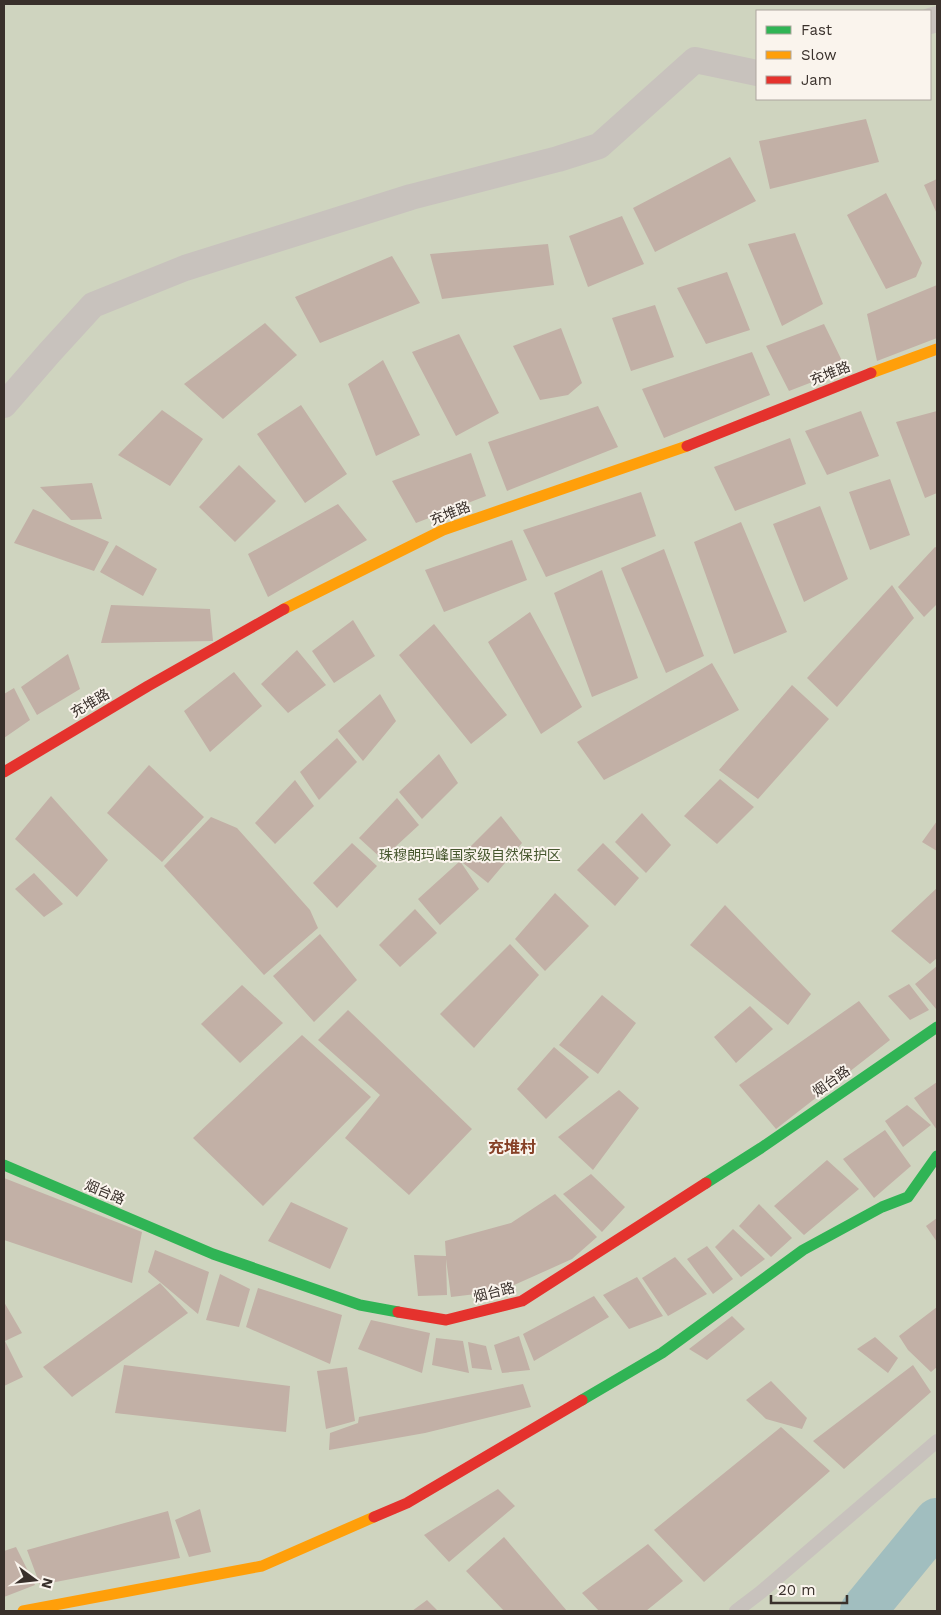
<svg xmlns="http://www.w3.org/2000/svg" width="941" height="1615" font-family="'Work Sans','Noto Sans SC',sans-serif">
<style>
.green{fill:#cfd4bf;fill-rule:evenodd}
.lines{fill:none;stroke-linecap:round;stroke-linejoin:round}
.river{stroke:#a1bebf;stroke-width:46}
.building{fill:#c2b0a6}
.lane{stroke:#c8c2bd;stroke-width:14}
.street{stroke:#c8c2bd;stroke-width:26}
.fast{stroke:#30b455;stroke-width:11}
.slow{stroke:#ff9f0a;stroke-width:11}
.jam{stroke:#e5322d;stroke-width:11}
.labels{text-anchor:middle;dominant-baseline:central;stroke-width:4;stroke-linejoin:round;paint-order:stroke}
.street-label{font-size:14px;fill:#39302b;stroke:#faf4ed}
.park-label{font-size:14px;fill:#47572f;stroke:#faf4ed}
.quarter-label{font-size:16px;font-weight:bold;fill:#864026;stroke:#faf4ed}
</style>
<rect width="100%" height="100%" fill="#efeae4"/>
<!-- green -->
<path class="green" d="M4 4H937V1611H4ZM757 11H930V99H757Z"/>
<g class="lines">
<!-- river -->
<path class="river" d="M863 1611 937 1521"/>
</g>
<!-- building -->
<path class="building" d="M866 119 879 162 770 189 759 141Z
M730 157 756 201 655 252 633 208Z
M937 179V214L924 185Z
M886 193 922 263 916 277 886 289 847 215Z
M622 216 644 264 588 287 569 236Z
M795 233 823 304 782 326 748 244Z
M548 244 554 285 442 299 430 254Z
M392 256 420 303 320 343 295 297Z
M727 272 750 330 706 344 677 288Z
M937 285V338L877 361 867 314Z
M655 305 674 357 631 371 612 318Z
M265 323 297 355 223 419 184 384Z
M824 324 846 369 789 391 766 346Z
M561 328 582 383 568 395 540 400 513 346Z
M459 334 499 413 456 436 412 352Z
M752 352 770 395 664 438 642 389Z
M383 360 420 435 376 456 348 384Z
M301 405 347 474 305 503 257 434Z
M598 406 618 447 507 491 488 442Z
M162 410 203 439 170 486 118 455Z
M861 411 879 456 827 475 805 431Z
M937 411V493L925 498 896 422Z
M790 438 806 484 735 511 714 467Z
M471 453 486 496 416 523 392 481Z
M239 465 276 501 235 542 199 507Z
M890 479 910 535 870 550 849 492Z
M92 483 102 519 71 520 40 487Z
M641 492 656 536 546 577 523 530Z
M338 504 367 540 268 597 248 554Z
M820 506 848 579 804 602 773 524Z
M33 509 109 542 94 571 14 543Z
M741 522 787 632 734 654 694 542Z
M512 540 527 580 444 612 425 570Z
M116 545 157 569 143 596 100 572Z
M935 547 937 548V604L924 617 898 587Z
M664 549 704 656 666 673 621 568Z
M602 570 638 678 592 697 554 593Z
M892 585 914 618 837 707 807 678Z
M111 605 210 609 213 641 101 643Z
M530 612 582 707 541 734 488 642Z
M353 620 375 656 334 683 312 651Z
M434 624 507 715 471 744 399 655Z
M297 650 326 685 288 713 261 684Z
M68 654 80 689 37 715 21 687Z
M712 663 739 710 604 780 577 742Z
M234 672 262 706 210 752 184 711Z
M792 685 829 719 758 799 719 770Z
M14 688 30 720 4 738V694Z
M380 694 396 721 363 761 338 731Z
M337 738 357 762 319 800 300 772Z
M439 754 458 783 422 819 399 792Z
M149 765 204 817 162 862 107 813Z
M720 779 754 807 717 844 684 816Z
M295 780 314 806 275 844 255 823Z
M51 796 108 860 77 897 15 839Z
M397 798 419 825 382 859 359 838Z
M642 813 671 845 646 873 615 842Z
M501 816 522 843 488 883 458 859Z
M211 817 237 828 310 910 318 928 264 975 164 866Z
M937 821V851L922 842Z
M352 843 377 866 337 908 313 883Z
M603 843 639 878 615 906 577 870Z
M460 861 479 889 440 925 418 899Z
M34 873 63 904 44 917 15 889Z
M937 888V958L930 964 891 931Z
M555 893 589 926 545 971 515 939Z
M725 905 811 994 788 1025 690 945Z
M415 909 437 933 400 967 379 945Z
M320 934 357 980 314 1022 273 976Z
M510 944 539 975 474 1048 440 1014Z
M937 966V1008L936 1009 915 984Z
M909 984 929 1010 910 1020 888 996Z
M242 985 283 1023 240 1063 201 1024Z
M602 995 636 1023 598 1074 559 1045Z
M859 1001 890 1040 776 1129 739 1085Z
M750 1006 773 1029 736 1063 714 1037Z
M348 1010 472 1129 409 1195 345 1138 380 1095 318 1040Z
M302 1035 371 1097 263 1206 193 1138Z
M554 1047 589 1077 546 1119 517 1089Z
M937 1082V1130L914 1098Z
M619 1090 639 1108 593 1170 558 1137Z
M907 1105 931 1125 903 1147 885 1121Z
M885 1130 911 1166 874 1198 843 1159Z
M827 1160 859 1189 804 1235 774 1206Z
M591 1174 625 1207 602 1232 563 1194Z
M4 1178 142 1232 132 1283 4 1240Z
M555 1194 597 1237 572 1259 501 1291 451 1297 446 1259 447 1295 418 1296 414 1255 446 1256 445 1241 511 1223Z
M291 1202 348 1228 330 1269 268 1241Z
M759 1204 792 1238 771 1257 739 1226Z
M937 1218V1242L926 1226Z
M733 1229 765 1259 741 1277 715 1247Z
M707 1246 733 1279 713 1294 687 1259Z
M155 1250 209 1272 198 1314 148 1272Z
M675 1257 707 1294 668 1316 642 1278Z
M220 1274 250 1289 239 1327 206 1320Z
M637 1277 663 1316 629 1329 603 1295Z
M160 1283 188 1313 72 1397 43 1367Z
M258 1288 342 1315 330 1364 246 1327Z
M594 1296 609 1317 534 1361 523 1334Z
M4 1302 22 1333 5 1341 23 1377 4 1386Z
M937 1307V1367L931 1372 908 1350 899 1336Z
M732 1316 745 1329 707 1360 689 1349Z
M371 1320 430 1333 422 1373 358 1349Z
M519 1336 530 1370 502 1373 494 1345Z
M875 1337 898 1358 888 1373 857 1349Z
M436 1338 463 1341 469 1373 432 1365Z
M468 1342 486 1346 492 1370 472 1368Z
M124 1365 290 1386 286 1432 115 1413Z
M913 1365 931 1392 844 1469 813 1441Z
M347 1367 355 1421 326 1429 317 1371Z
M771 1381 807 1418 802 1429 766 1419 746 1400Z
M523 1384 531 1407 425 1433 329 1450 330 1433 358 1423 359 1417Z
M781 1427 830 1471 704 1582 654 1530Z
M498 1489 515 1506 449 1562 424 1535Z
M200 1509 211 1552 189 1557 175 1520Z
M168 1511 180 1558 40 1585 27 1550Z
M504 1537 567 1611H504L466 1571Z
M648 1544 683 1581 646 1611H599L582 1593Z
M16 1547 35 1585 4 1597V1551Z
M427 1600 438 1611H412Z"/>
<g class="lines">
<!-- lane -->
<path class="lane" d="M736 1611 761 1592 937 1441"/>
<!-- street -->
<path class="street" d="M930 21 937 19
M4 405 50 352 93 305 185 268 411 197 558 159 599 146 695 60 757 73"/>
<!-- fast -->
<path class="fast" d="M4 1165 213 1254 360 1305 398 1312
M706 1183 761 1148 937 1027
M582 1400 662 1353 803 1250 882 1207 908 1197 937 1156"/>
<!-- slow -->
<path class="slow" d="M871 373 937 349
M284 609 443 530 687 446
M23 1611 262 1566 374 1517"/>
<!-- jam -->
<path class="jam" d="M687 446 871 373
M4 772 148 686 284 609
M398 1312 446 1320 522 1301 706 1183
M374 1517 407 1503 582 1400"/>
</g>
<g class="labels">
<!-- street labels -->
<g class="street-label">
<text transform="translate(830 373) rotate(-21)">充堆路</text>
<text transform="translate(450 513) rotate(-21)">充堆路</text>
<text transform="translate(90 703) rotate(-30)">充堆路</text>
<text transform="translate(831 1081) rotate(-35)">烟台路</text>
<text transform="translate(105 1192) rotate(23)">烟台路</text>
<text transform="translate(494 1292) rotate(-14)">烟台路</text>
</g>
<!-- park labels -->
<g class="park-label">
<text x="470" y="855">珠穆朗玛峰国家级自然保护区</text>
</g>
<!-- quarter labels -->
<g class="quarter-label">
<text x="512" y="1147">充堆村</text>
</g>
</g>
<!-- border -->
<rect width="941" height="1615" fill="none" stroke="#39302b" stroke-width="10"/>
<!-- legend -->
<rect x="756" y="10" width="175" height="90" fill="#faf4ed" stroke="#ada69f"/>
<rect x="766" y="26" width="25" height="8" fill="#30b455" stroke="#ada69f"/>
<text x="801" y="35" font-size="15" fill="#39302b">Fast</text>
<rect x="766" y="51" width="25" height="8" fill="#ff9f0a" stroke="#ada69f"/>
<text x="801" y="60" font-size="15" fill="#39302b">Slow</text>
<rect x="766" y="76" width="25" height="8" fill="#e5322d" stroke="#ada69f"/>
<text x="801" y="85" font-size="15" fill="#39302b">Jam</text>
<!-- north arrow -->
<g transform="translate(35 1580) rotate(105)" stroke="#faf4ed" stroke-width="4" paint-order="stroke">
<path d="M0-4L9 19L0 12L-9 19Z" fill="#39302b"/>
<text y="-8" font-size="14" font-weight="bold" text-anchor="middle" fill="#39302b">N</text>
</g>
<!-- scale -->
<path d="M771 1595v8h76v-8" fill="none" stroke="#39302b" stroke-width="2.5"/>
<text x="778" y="1595" font-size="15" fill="#39302b" stroke="#faf4ed" stroke-width="4" paint-order="stroke">20 m</text>
</svg>
